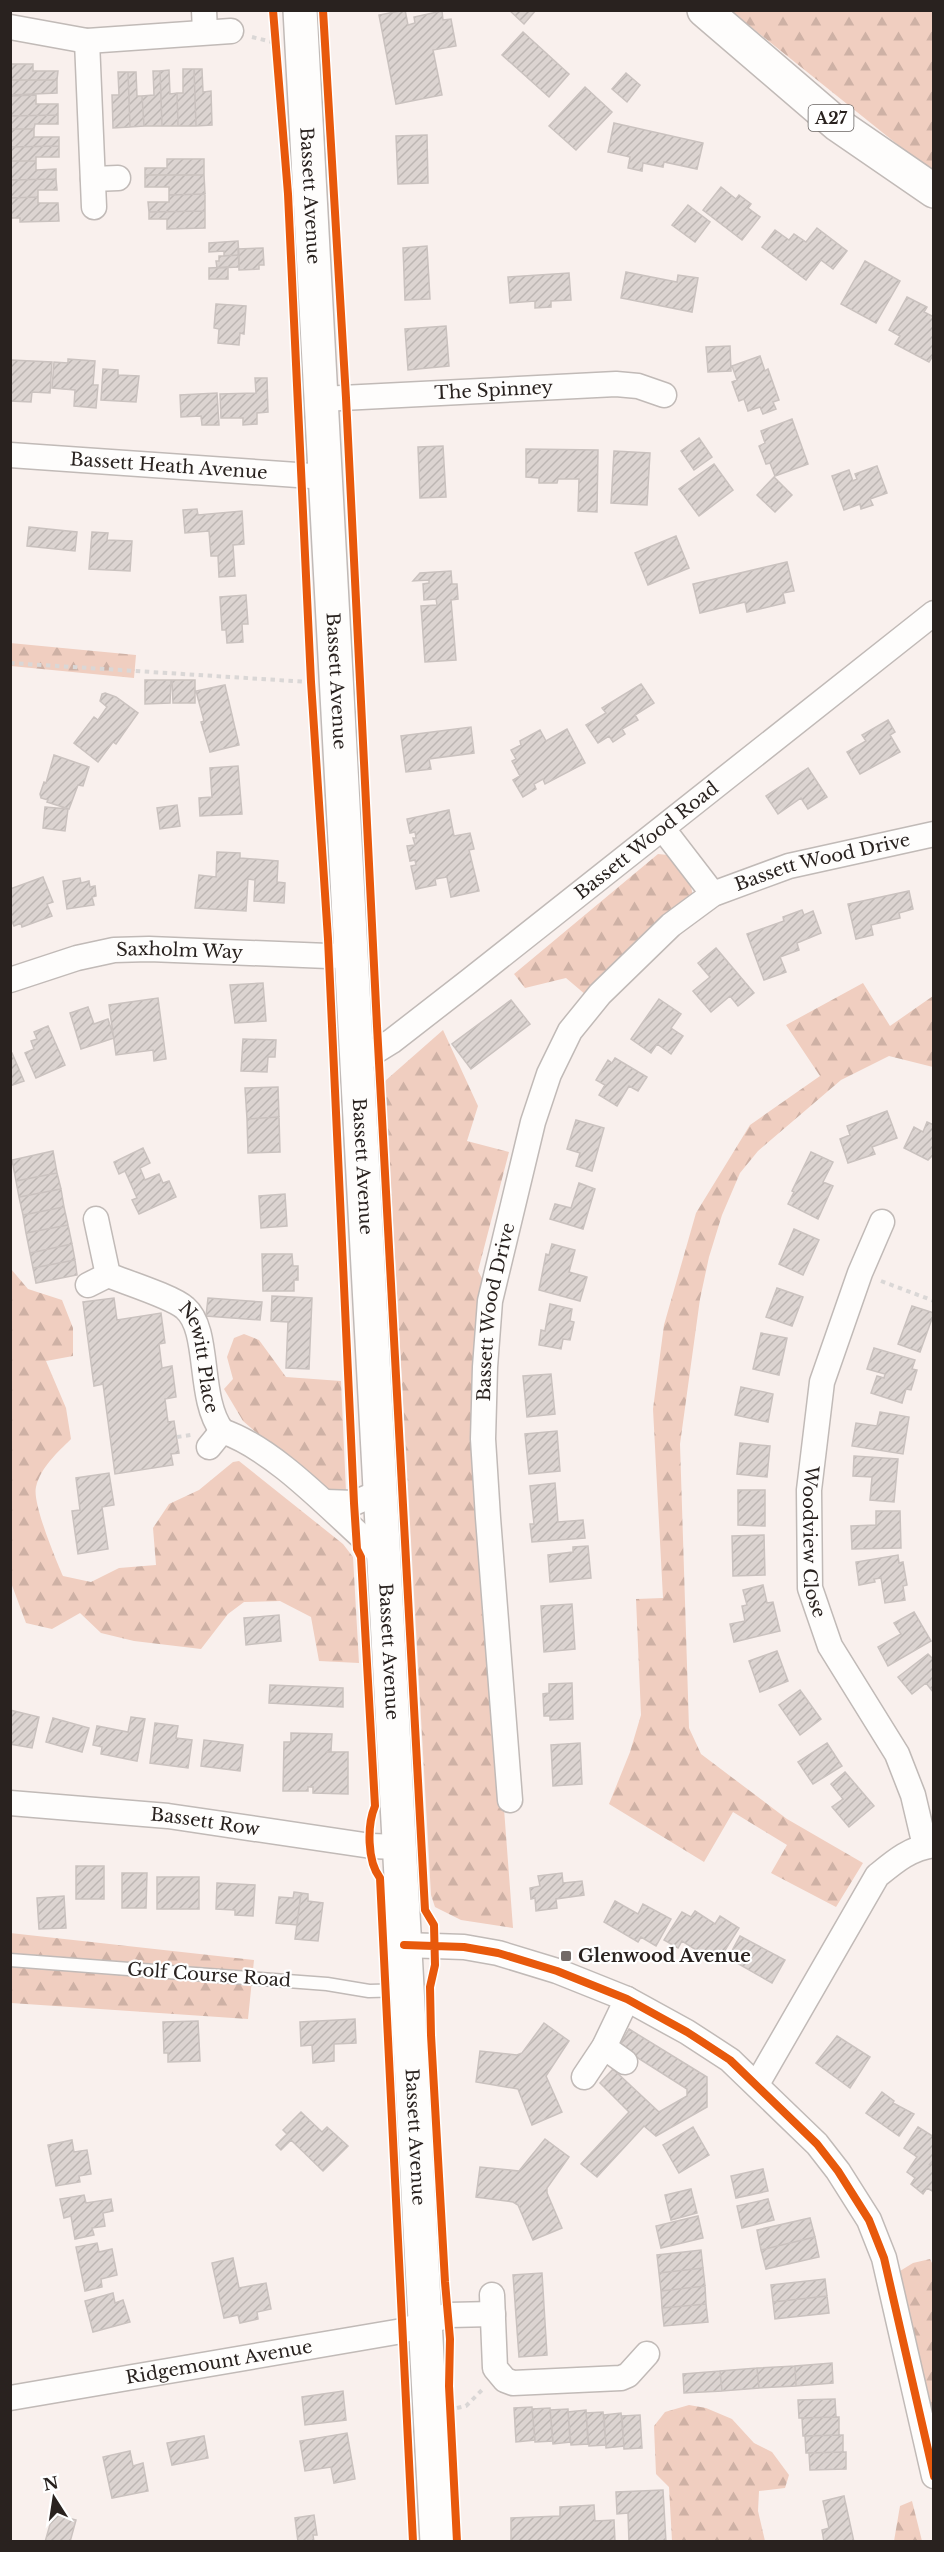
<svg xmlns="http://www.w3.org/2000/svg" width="944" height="2552" font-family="'Libre Baskerville',serif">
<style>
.forest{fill:url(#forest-firs)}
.building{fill:url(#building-hatch);stroke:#cac2bf;stroke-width:1.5}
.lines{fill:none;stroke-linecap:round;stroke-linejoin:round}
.service-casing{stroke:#c1bab7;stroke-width:15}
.minor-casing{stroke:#c1bab7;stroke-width:27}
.primary-casing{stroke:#c1bab7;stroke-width:36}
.path{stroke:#dad7d6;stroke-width:4;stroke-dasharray:4.5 4.5;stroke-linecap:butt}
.service{stroke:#fefdfc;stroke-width:12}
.minor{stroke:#fefdfc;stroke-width:24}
.primary{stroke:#fefdfc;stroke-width:33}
.cycleway-casing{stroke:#fff;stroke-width:11}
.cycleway{stroke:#e8590c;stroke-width:8}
.poi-dot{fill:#726a67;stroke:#fff;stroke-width:2}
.labels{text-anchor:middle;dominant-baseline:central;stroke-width:4.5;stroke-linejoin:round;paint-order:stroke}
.shield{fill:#fff;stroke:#696462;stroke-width:1.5}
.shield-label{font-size:16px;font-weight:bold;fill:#29221f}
.street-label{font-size:18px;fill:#29221f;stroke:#fff}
.poi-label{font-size:18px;font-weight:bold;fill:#29221f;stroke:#fff;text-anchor:start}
</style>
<defs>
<pattern id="forest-firs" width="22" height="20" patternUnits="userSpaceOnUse" patternTransform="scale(1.5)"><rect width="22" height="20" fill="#f0cec0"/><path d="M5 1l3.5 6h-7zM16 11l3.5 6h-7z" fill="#ceb1a5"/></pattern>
<pattern id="building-hatch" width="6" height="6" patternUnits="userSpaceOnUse" patternTransform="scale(1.5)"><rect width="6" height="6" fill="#dcd4d1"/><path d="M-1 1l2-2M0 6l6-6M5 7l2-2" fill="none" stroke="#bdb6b3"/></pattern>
</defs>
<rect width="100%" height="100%" fill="#f9f0ed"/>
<!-- forest -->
<path class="forest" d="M731 11H933V173Z
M10 643 136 655 134 678 11 666Z
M658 854 668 855 691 886 693 897 586 995 566 978 525 988 514 974Z
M863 983 890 1026 933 996V1067L889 1056 841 1080 758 1151 740 1173 722 1215 709 1257 700 1299 680 1444 689 1728 701 1754 787 1819 863 1863 836 1907 771 1873 787 1845 733 1812 704 1862 609 1804 630 1752 641 1715 636 1599 663 1598 653 1409 664 1325 696 1213 750 1125 820 1076 786 1025Z
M443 1030 478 1106 467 1141 509 1152 478 1271 485 1284 475 1425 513 1928 461 1920 435 1907 431 1895 385 1081Z
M11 1269 28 1289 62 1300 73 1328V1356L46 1361 66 1408 71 1439C57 1453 41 1467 36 1487 32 1503 56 1560 63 1576L91 1582 119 1568 156 1565 153 1528 169 1504 199 1490 233 1462 239 1461 343 1544 353 1557 359 1663 319 1661 311 1617 280 1601 244 1602 228 1614 201 1649 134 1641 101 1633 80 1613 52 1629 26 1623 10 1580Z
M244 1334 259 1340 286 1377 341 1381 346 1492H325L243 1421 224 1389 233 1379 227 1357 234 1338Z
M10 1933 254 1960 248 2019 11 2003Z
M930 2259 933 2265V2421L900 2271 913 2263Z
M689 2405 706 2408 732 2419 754 2443 772 2452 789 2475 785 2488 759 2491 758 2511 765 2541H672L669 2487 656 2474 654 2426 665 2412Z
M912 2501 922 2541H894L900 2506Z"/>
<!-- building -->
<path class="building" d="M405 10 408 25 415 23 414 17 442 11 443 20 451 19 456 46 433 50 442 95 396 104 379 15Z
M509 10H536L524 24Z
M523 32 569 74 549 97 502 55Z
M10 64H33V71H58L57 80H10Z
M183 69H194L196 126H178L177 93H183Z
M194 69H202L203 92 211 91 212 125 196 126Z
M169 70 170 94 177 93 178 126H162L160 71Z
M153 71H160L162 126H144L142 96 154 95Z
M118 72H128L130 127 113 128 112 95H119Z
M128 72H136L137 96H142L144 126 130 127Z
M626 73 640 85 627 102 612 89Z
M10 80H57V93L10 95Z
M585 87 612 112 576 150 549 126Z
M36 95V104H58V115L10 116V96Z
M58 115V124H35L34 129H10V116Z
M614 123 703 143 697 169 664 162 663 167 643 163 642 171 628 168 630 157 608 152Z
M10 129H34V137H59V146L10 147Z
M427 135 428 183 398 184 396 136Z
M59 146V157H36V161H10V147Z
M167 159H204V175H145V168H167Z
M10 161H36V170L56 169V179L10 180Z
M145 175H204L205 194 169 195V187H145Z
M56 179 57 190H38V197L10 198V180Z
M721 187 736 199 739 195 751 204 748 208 760 217 742 240 703 210Z
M205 194V211L149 212 148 202H169V195Z
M38 197V203H58L59 221 20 222V218H10V198Z
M688 205 710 222 695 242 672 225Z
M205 211V228L167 229V219H149V212Z
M817 228 847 251 833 269 821 260 806 280 762 247 775 230 789 240 794 234 806 242Z
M238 241 239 255 224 256V251L209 252V243Z
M427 246 430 299 405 300 403 248Z
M263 248 264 265H259V269L239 270 238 249Z
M239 255V267L217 268 216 261H219V256Z
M865 261 900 281 876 323 841 304Z
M228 267V279H209V268Z
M626 272 677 282 678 275 698 278 692 312 621 298Z
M569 273 571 300 551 301V307L535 308V301L510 303 508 277Z
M907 297 927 307 924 312 934 317V354L929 362 895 344 900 336 889 330Z
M216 304 246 306 244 334 240 333 239 345 218 343 219 329 214 328Z
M446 326 449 366 408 370 405 329Z
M730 346 731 371 708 372 706 347Z
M760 356 765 371 768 369 779 400 773 402 776 409 763 414 760 407 748 411 744 399 739 401 732 382 737 380 732 366Z
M68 359 95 361 93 385H98L96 408 74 406 75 390 52 388 54 362 68 363Z
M11 360 52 362 50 393 32 392 31 402 10 401Z
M103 369 118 370V375L139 376 136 402 101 400Z
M255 378H267L268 412 257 413V424L243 425V418H221L220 394 256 393Z
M217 393 219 425H202L201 416 181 417 180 395Z
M792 419 808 464 775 476 770 463 766 464 759 446 765 443 761 431Z
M699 438 712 457 694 470 681 451Z
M443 446 446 497 420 498 418 447Z
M526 449 598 450 597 512 578 511 579 479H558L557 483H539V478L526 477Z
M614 451 650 453 647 505 611 503Z
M714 464 733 490 699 516 679 489Z
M877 466 887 493 870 499 873 505 861 509 860 504 844 510 832 476 849 470 853 481 857 479 855 474Z
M774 477 792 495 775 512 757 495Z
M197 509 198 515 242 511 244 544 233 545 235 576 219 577 218 556H211L209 531 185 533 183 510Z
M29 527 77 532 75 551 27 546Z
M92 532 108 533 107 540 132 541 130 571 89 569Z
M676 536 689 568 648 585 635 553Z
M787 562 794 591 783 593 785 603 747 612 745 602 700 613 693 584Z
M451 571 452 584H457L458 599 451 600 456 660 425 662 421 606 437 605 436 599 424 600 423 584 429 583V580L413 581 420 573Z
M246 595 248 624H242L243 642 227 643 226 630H222L220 597Z
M145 680H171L170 703 145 704Z
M172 680H195V703H173Z
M641 684 654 703 635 715 638 720 622 729 625 734 613 742 609 736 598 743 586 725 606 713 602 708Z
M225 685 239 745 210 752 201 722 204 721 196 691Z
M105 693 116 697 138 713 116 744 113 742 98 762 74 743 94 717 98 720 107 707 100 701 102 694Z
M888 720 895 732 890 735 900 752 860 774 847 752 866 741 862 735Z
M471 727 474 753 429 759 431 769 406 772 401 736Z
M567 729 585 763 545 784 543 779 534 784 536 789 523 797 513 780 520 776 512 761 516 759 511 750 521 745 520 741 540 730 546 741Z
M54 755 89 767 83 786 78 785 69 809 47 802 48 800 41 798 40 794 44 782 46 783Z
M238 766 242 814 200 816 199 798 212 797 210 768Z
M808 768 827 797 808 809 801 798 778 814 766 796Z
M177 805 180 826 160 829 157 808Z
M45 807 68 809 65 831 43 828Z
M449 810 454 836 470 833 474 849 469 850 479 891 451 897 447 877 435 879 436 885 416 889 411 866 416 865 415 860 410 861 407 846 415 845 413 838H416L415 832 410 833 407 819Z
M217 852 240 853V858L278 861 277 882 285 883 284 903 254 901 255 880 248 879 246 911 195 908 199 875 216 877Z
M43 877 53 902 47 904 52 916 22 927 21 923 14 926 10 917V889Z
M80 878 81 883 89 881 90 887 95 886 96 896 92 897 94 905 67 909 63 881Z
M909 891 913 909 899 913 900 918 871 925 873 935 856 939 848 904Z
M802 910 804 915 813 911 821 933 797 943 799 950 780 957 786 972 764 980 747 934 784 921 783 917Z
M716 948 754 993 738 1006 730 996 711 1012 693 991 710 977 698 963Z
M263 983 266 1021 235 1023 230 985Z
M158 998 166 1059 154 1061 153 1050 116 1055 109 1005Z
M659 999 681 1014 671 1028 683 1036 671 1054 657 1044 651 1053 631 1039Z
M511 1000 530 1024 471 1069 452 1044Z
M88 1007 94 1024 108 1019 114 1038 81 1049 70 1013Z
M48 1026 65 1065 36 1078 25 1053 34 1049 31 1041 37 1039 34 1032Z
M243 1039 276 1040 275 1057H268L267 1072 241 1071Z
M12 1053 24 1081 10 1086V1054Z
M615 1058 647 1077 638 1091 629 1086 617 1106 599 1095 605 1085 596 1080 608 1060 612 1063Z
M278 1087 279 1117 247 1119 245 1088Z
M887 1111 897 1138 872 1147 875 1154 848 1163 840 1139 850 1135 847 1126Z
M279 1117 280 1152 248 1153 247 1119Z
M576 1120 604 1128 592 1171 576 1166 580 1153 567 1149Z
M927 1122 934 1125V1154L928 1160 904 1148 914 1127 923 1132Z
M143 1148 150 1163 140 1168 145 1180 159 1174 163 1183 169 1181 176 1197 139 1214 132 1200 137 1198 125 1171 119 1174 114 1162Z
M53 1151 57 1173 16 1181 12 1160Z
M811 1152 833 1162 823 1182 833 1186 818 1219 788 1204 794 1192 792 1191Z
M57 1173 61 1189 19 1197 16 1181Z
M579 1183 595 1189 583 1229 550 1219 555 1204 571 1208Z
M61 1189 64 1207 23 1215 19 1197Z
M285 1194 287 1226 261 1228 259 1196Z
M64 1207 68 1225 26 1233 23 1215Z
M68 1225 72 1244 30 1253 26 1233Z
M794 1229 819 1240 803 1275 779 1264Z
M72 1244 75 1260 33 1268 30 1253Z
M552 1244 575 1250 569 1272 587 1277 580 1301 539 1290 546 1254 549 1255Z
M262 1254H292L293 1266H298V1280H294V1291H263Z
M75 1260 77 1275 36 1283 33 1268Z
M777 1288 803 1297 792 1326 766 1317Z
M272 1296 312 1298 309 1369 286 1368 288 1322 271 1321Z
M114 1298 117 1320 161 1313 165 1343 159 1344 162 1368 172 1366 176 1397 165 1399 168 1422 174 1421 179 1453 171 1454 173 1465 115 1474 103 1384 94 1386 83 1302Z
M208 1298 262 1302 260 1320 206 1316Z
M550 1304 572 1309 570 1321 574 1322 570 1340 563 1339 561 1349 539 1345 541 1330 545 1331Z
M912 1306 934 1313 920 1352 898 1344Z
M761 1333 787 1338 779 1375 753 1369Z
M874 1348 915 1360 912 1369 917 1370 911 1390 906 1389 902 1403 871 1393 877 1376 884 1378 885 1374 867 1369Z
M551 1374 555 1414 527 1417 523 1376Z
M741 1387 773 1394 768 1422 735 1415Z
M880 1412 909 1417 903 1454 852 1446 856 1423 877 1426Z
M557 1431 560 1471 529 1474 525 1434Z
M740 1443 770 1446 767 1477 737 1474Z
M854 1456 898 1459 894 1502 870 1500 872 1477 853 1476Z
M109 1473 114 1505 102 1507 108 1549 78 1554 72 1511 80 1510 76 1478Z
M555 1483 558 1522 583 1520 585 1538 532 1542 530 1524H534L530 1486Z
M738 1490H765V1526L738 1525Z
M876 1511H900L901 1548 852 1549 851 1526 876 1525Z
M764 1535 765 1575 733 1576 732 1536Z
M588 1546 591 1578 550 1582 548 1555 573 1552V1547Z
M898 1555 899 1563 903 1562 907 1585 903 1586 905 1600 885 1603 881 1578 874 1579 875 1582 859 1585 856 1562Z
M763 1585 767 1603 773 1602 780 1631 734 1642 730 1624 745 1621 742 1606 747 1605 743 1590Z
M572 1604 575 1649 544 1652 541 1606Z
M914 1612 931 1641 888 1666 878 1647 901 1634 894 1623Z
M279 1615 281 1641 246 1645 244 1618Z
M777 1651 788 1681 760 1692 749 1661Z
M928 1654 934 1660V1693L926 1683 912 1694 898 1677Z
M572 1683 573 1719 550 1720V1716H544L543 1694 549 1693V1684Z
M270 1685 343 1688V1707L269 1703Z
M800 1690 821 1719 800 1735 779 1705Z
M10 1710 39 1717 32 1748 10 1744Z
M131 1717 145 1719 137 1761 101 1754 102 1747 93 1745 97 1726 128 1732Z
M53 1718 89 1728 82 1752 46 1742Z
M155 1723 178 1726 176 1738 192 1740 188 1768 150 1763Z
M291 1733 332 1734 331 1751 326 1752H348V1794L313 1793V1787H308V1791H283L284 1742H291Z
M204 1740 243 1745 240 1771 201 1766Z
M580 1743 582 1784 553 1786 551 1745Z
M827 1743 842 1766 813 1784 798 1762Z
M845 1772 874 1806 849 1827 832 1807 843 1799 831 1784Z
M76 1866H104V1899H76Z
M122 1873H147L146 1908H122Z
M562 1873 563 1883 582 1881 584 1895 556 1899 557 1908 536 1911 535 1898 531 1899 530 1888 540 1886 538 1876Z
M157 1877H199V1909H157Z
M217 1883 255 1885 253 1916 235 1915V1910L216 1909Z
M294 1892 301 1893 297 1925 276 1923 279 1897 293 1898Z
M301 1893 308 1894V1901L323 1903 318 1941 295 1939Z
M64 1896 66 1928 39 1929 37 1898Z
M615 1901 638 1914 643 1904 671 1919 656 1946 641 1937 638 1942 604 1922Z
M695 1911 715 1924 720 1916 739 1928 717 1963 682 1941 678 1948 664 1940 682 1912 691 1917Z
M740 1936 785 1960 772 1983 728 1958Z
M355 2019 356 2043 334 2044V2061L313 2063 312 2045 301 2046 300 2022Z
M198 2021 200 2061 168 2062V2053H164L163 2022Z
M544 2023 569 2041 546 2076 562 2112 532 2125 518 2089 476 2082 480 2051 517 2055 522 2053Z
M629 2029 707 2077V2107L656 2136 644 2126 597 2177 581 2164 629 2112 600 2083 613 2069 659 2112 687 2096V2089L619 2046Z
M837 2036 870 2057 850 2088 816 2063Z
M882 2092 894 2101 893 2103 914 2114 899 2136 866 2113Z
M301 2112 322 2132 327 2127 348 2146 323 2171 291 2140 281 2150 276 2145 287 2134 283 2130Z
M693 2127 709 2155 679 2173 663 2145Z
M918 2127 934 2137V2159L930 2164 934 2163V2192L927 2188 923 2194 911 2184 915 2178 907 2172 917 2157 904 2148Z
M545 2139 569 2157 547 2188V2193L562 2228 533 2240 518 2205 513 2202 476 2197 480 2167 519 2171Z
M72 2140 74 2152 87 2150 91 2174 79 2176 80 2182 56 2186 48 2145Z
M763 2169 768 2191 736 2198 731 2176Z
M691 2189 697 2213 671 2220 665 2195Z
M84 2195 86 2203 111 2199 113 2211 103 2213 105 2226 92 2228 94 2235 75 2239 71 2216 64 2218 60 2199Z
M768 2199 774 2220 742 2228 737 2206Z
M698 2216 703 2238 661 2248 656 2226Z
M810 2218 815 2237 761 2250 757 2230Z
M815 2237 819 2257 766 2269 761 2250Z
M97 2243 99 2252 112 2249 117 2275 101 2279 102 2287 85 2291 76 2247Z
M701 2250 703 2268 659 2273 657 2255Z
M233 2258 239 2288 266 2283 271 2309 257 2312 258 2319 240 2323 238 2315 224 2318 212 2263Z
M703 2268 705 2286 661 2291 659 2273Z
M542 2273 547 2355 519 2357 513 2275Z
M825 2279 827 2296 773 2302 771 2285Z
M705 2286 706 2304 662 2308 661 2291Z
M113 2293 115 2303 123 2300 130 2322 93 2332 85 2301Z
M827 2296 829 2313 775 2319 773 2302Z
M706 2304 708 2322 664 2326 662 2308Z
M832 2363 833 2383 796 2386 795 2366Z
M795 2366 796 2386 759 2388 757 2368Z
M757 2368 759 2388 722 2391 720 2371Z
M720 2371 722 2391 684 2393 683 2374Z
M343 2391 346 2420 305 2425 302 2397Z
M835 2399 836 2417 799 2418 798 2400Z
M532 2407 535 2440 516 2442 514 2408Z
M550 2408 553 2441 535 2442 532 2409Z
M568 2409 570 2442 553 2444 550 2410Z
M586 2410 588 2444 571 2445 568 2412Z
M603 2412 606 2445 589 2446 586 2413Z
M621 2413 624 2446 606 2448 604 2415Z
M640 2415 642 2448 624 2449 622 2416Z
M839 2417V2435L803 2436 802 2418Z
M347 2433 355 2479 334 2483 331 2467 305 2471 300 2441Z
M843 2435V2452L806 2453 805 2436Z
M204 2436 208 2458 172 2465 167 2443Z
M130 2451 133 2466 143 2463 148 2491 112 2498 103 2457Z
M846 2452V2469L810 2470 809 2453Z
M663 2490 666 2542H629L628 2513 617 2514 616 2492Z
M844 2496 854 2542H824L822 2530 829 2528 823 2501Z
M594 2505 595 2521 614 2520 615 2542H511V2518L560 2516V2507Z
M53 2514 76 2520 70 2542H45Z
M314 2515 317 2535H313L314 2542H298L295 2518Z"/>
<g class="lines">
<!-- service casing -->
<g class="service-casing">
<path id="service" d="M10 1960 327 1984 369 1991 407 1990"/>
</g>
<!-- minor casing -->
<g class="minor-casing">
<g id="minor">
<path d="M204 10 205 32"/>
<path d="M10 27 87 41 231 31"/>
<path d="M87 41 94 207"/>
<path d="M93 179 118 178"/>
<path id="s1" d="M322 399 616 384 638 386 664 395"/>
<path id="s2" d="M10 455 326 477"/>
<path d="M663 829 713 894"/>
<path id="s3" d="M10 980 77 958 114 950 149 949 328 956 352 955"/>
<path id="s4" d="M358 1062 392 1041 468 982 934 613"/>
<path id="s5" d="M96 1219 108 1275C125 1282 173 1297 185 1308 211 1330 197 1398 222 1431"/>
<path id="s6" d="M882 1222 860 1273 822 1382 809 1490 810 1588 830 1646 897 1754 913 1795 925 1846"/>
<path d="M88 1285 108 1275"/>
<path d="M222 1431C278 1450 337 1517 383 1556"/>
<path d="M209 1447 222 1431"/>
<path d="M326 1502 354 1503 380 1492"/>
<path id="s7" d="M510 1800 488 1518 483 1439 485 1367 490 1301 533 1122 549 1074 570 1031 600 994 671 925 713 894 789 866 934 834"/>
<path id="s8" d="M10 1803 168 1816 371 1846 399 1847"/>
<path d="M404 1945 464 1947 498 1953 557 1971 627 1999 687 2032 730 2060 817 2144 838 2171 869 2220 884 2258 934 2476"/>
<path d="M604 2047 625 2062"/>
<path d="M584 2077 604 2047 627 1999"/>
<path d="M757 2084 877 1876C894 1862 910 1848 934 1845"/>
<path d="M492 2295 495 2368 505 2380 513 2383 621 2378 628 2375 647 2354"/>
<path id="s9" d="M10 2398 402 2331 449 2315 493 2314"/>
</g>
</g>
<!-- primary casing -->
<g class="primary-casing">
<g id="primary">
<path id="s10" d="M300 10 437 2542"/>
<path d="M704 10 838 125 934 191"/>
</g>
</g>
<!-- path -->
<path class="path" d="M252 37 276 43
M10 663 309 682
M881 1281 934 1301
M177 1437 191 1435
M457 2408 466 2406 484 2388"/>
<!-- service -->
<use href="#service" class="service"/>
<!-- minor -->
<use href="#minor" class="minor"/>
<!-- primary -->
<use href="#primary" class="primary"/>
<!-- cycleway casing -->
<g class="cycleway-casing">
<path id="cycleway" d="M273 10 288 194 311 682 328 939 354 1503 357 1549 361 1557 375 1806C367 1825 367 1861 380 1878L413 2542
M323 10 346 398 377 1026 425 1910 434 1925 435 1965 430 1987 431 2035 445 2282 450 2339 449 2386 457 2542
M404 1945 464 1947 498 1953 557 1971 627 1999 687 2032 730 2060 817 2144 838 2171 869 2220 884 2258 934 2476"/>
</g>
<!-- cycleway -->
<use href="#cycleway" class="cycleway"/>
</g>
<!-- markers -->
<rect class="poi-dot" x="560" y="1950" width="12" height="12" rx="3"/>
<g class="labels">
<!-- shield labels -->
<rect class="shield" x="808.5" y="105" width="45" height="26" rx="4.5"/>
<g class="shield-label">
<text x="831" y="118">A27</text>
</g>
<!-- street labels -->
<g class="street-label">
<text stroke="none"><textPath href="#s10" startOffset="186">Bassett Avenue</textPath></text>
<text stroke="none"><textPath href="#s1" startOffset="172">The Spinney</textPath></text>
<text stroke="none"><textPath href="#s2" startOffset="159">Bassett Heath Avenue</textPath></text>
<text stroke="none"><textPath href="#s10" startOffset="672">Bassett Avenue</textPath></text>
<text stroke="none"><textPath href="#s4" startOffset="364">Bassett Wood Road</textPath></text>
<text stroke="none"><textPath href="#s7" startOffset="1096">Bassett Wood Drive</textPath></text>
<text stroke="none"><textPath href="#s3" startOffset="174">Saxholm Way</textPath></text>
<text stroke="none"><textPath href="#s10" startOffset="1158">Bassett Avenue</textPath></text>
<text stroke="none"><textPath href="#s7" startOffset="490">Bassett Wood Drive</textPath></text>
<text stroke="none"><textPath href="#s5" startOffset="194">Newitt Place</textPath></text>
<text stroke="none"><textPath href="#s6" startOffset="332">Woodview Close</textPath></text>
<text stroke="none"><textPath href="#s10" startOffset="1644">Bassett Avenue</textPath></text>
<text stroke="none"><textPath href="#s8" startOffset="196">Bassett Row</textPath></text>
<text transform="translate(209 1975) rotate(4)">Golf Course Road</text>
<text stroke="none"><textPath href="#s10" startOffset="2130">Bassett Avenue</textPath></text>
<text stroke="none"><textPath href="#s9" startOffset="212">Ridgemount Avenue</textPath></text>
</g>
<!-- poi labels -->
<g class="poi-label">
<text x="578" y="1956">Glenwood Avenue</text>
</g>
</g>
<!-- border -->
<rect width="944" height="2552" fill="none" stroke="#29221f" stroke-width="24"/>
<!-- north arrow -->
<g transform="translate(54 2498) rotate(348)" stroke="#ffffff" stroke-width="4.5" paint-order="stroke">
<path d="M0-4.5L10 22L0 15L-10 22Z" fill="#29221f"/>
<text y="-9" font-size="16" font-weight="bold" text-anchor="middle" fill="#29221f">N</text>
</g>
</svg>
